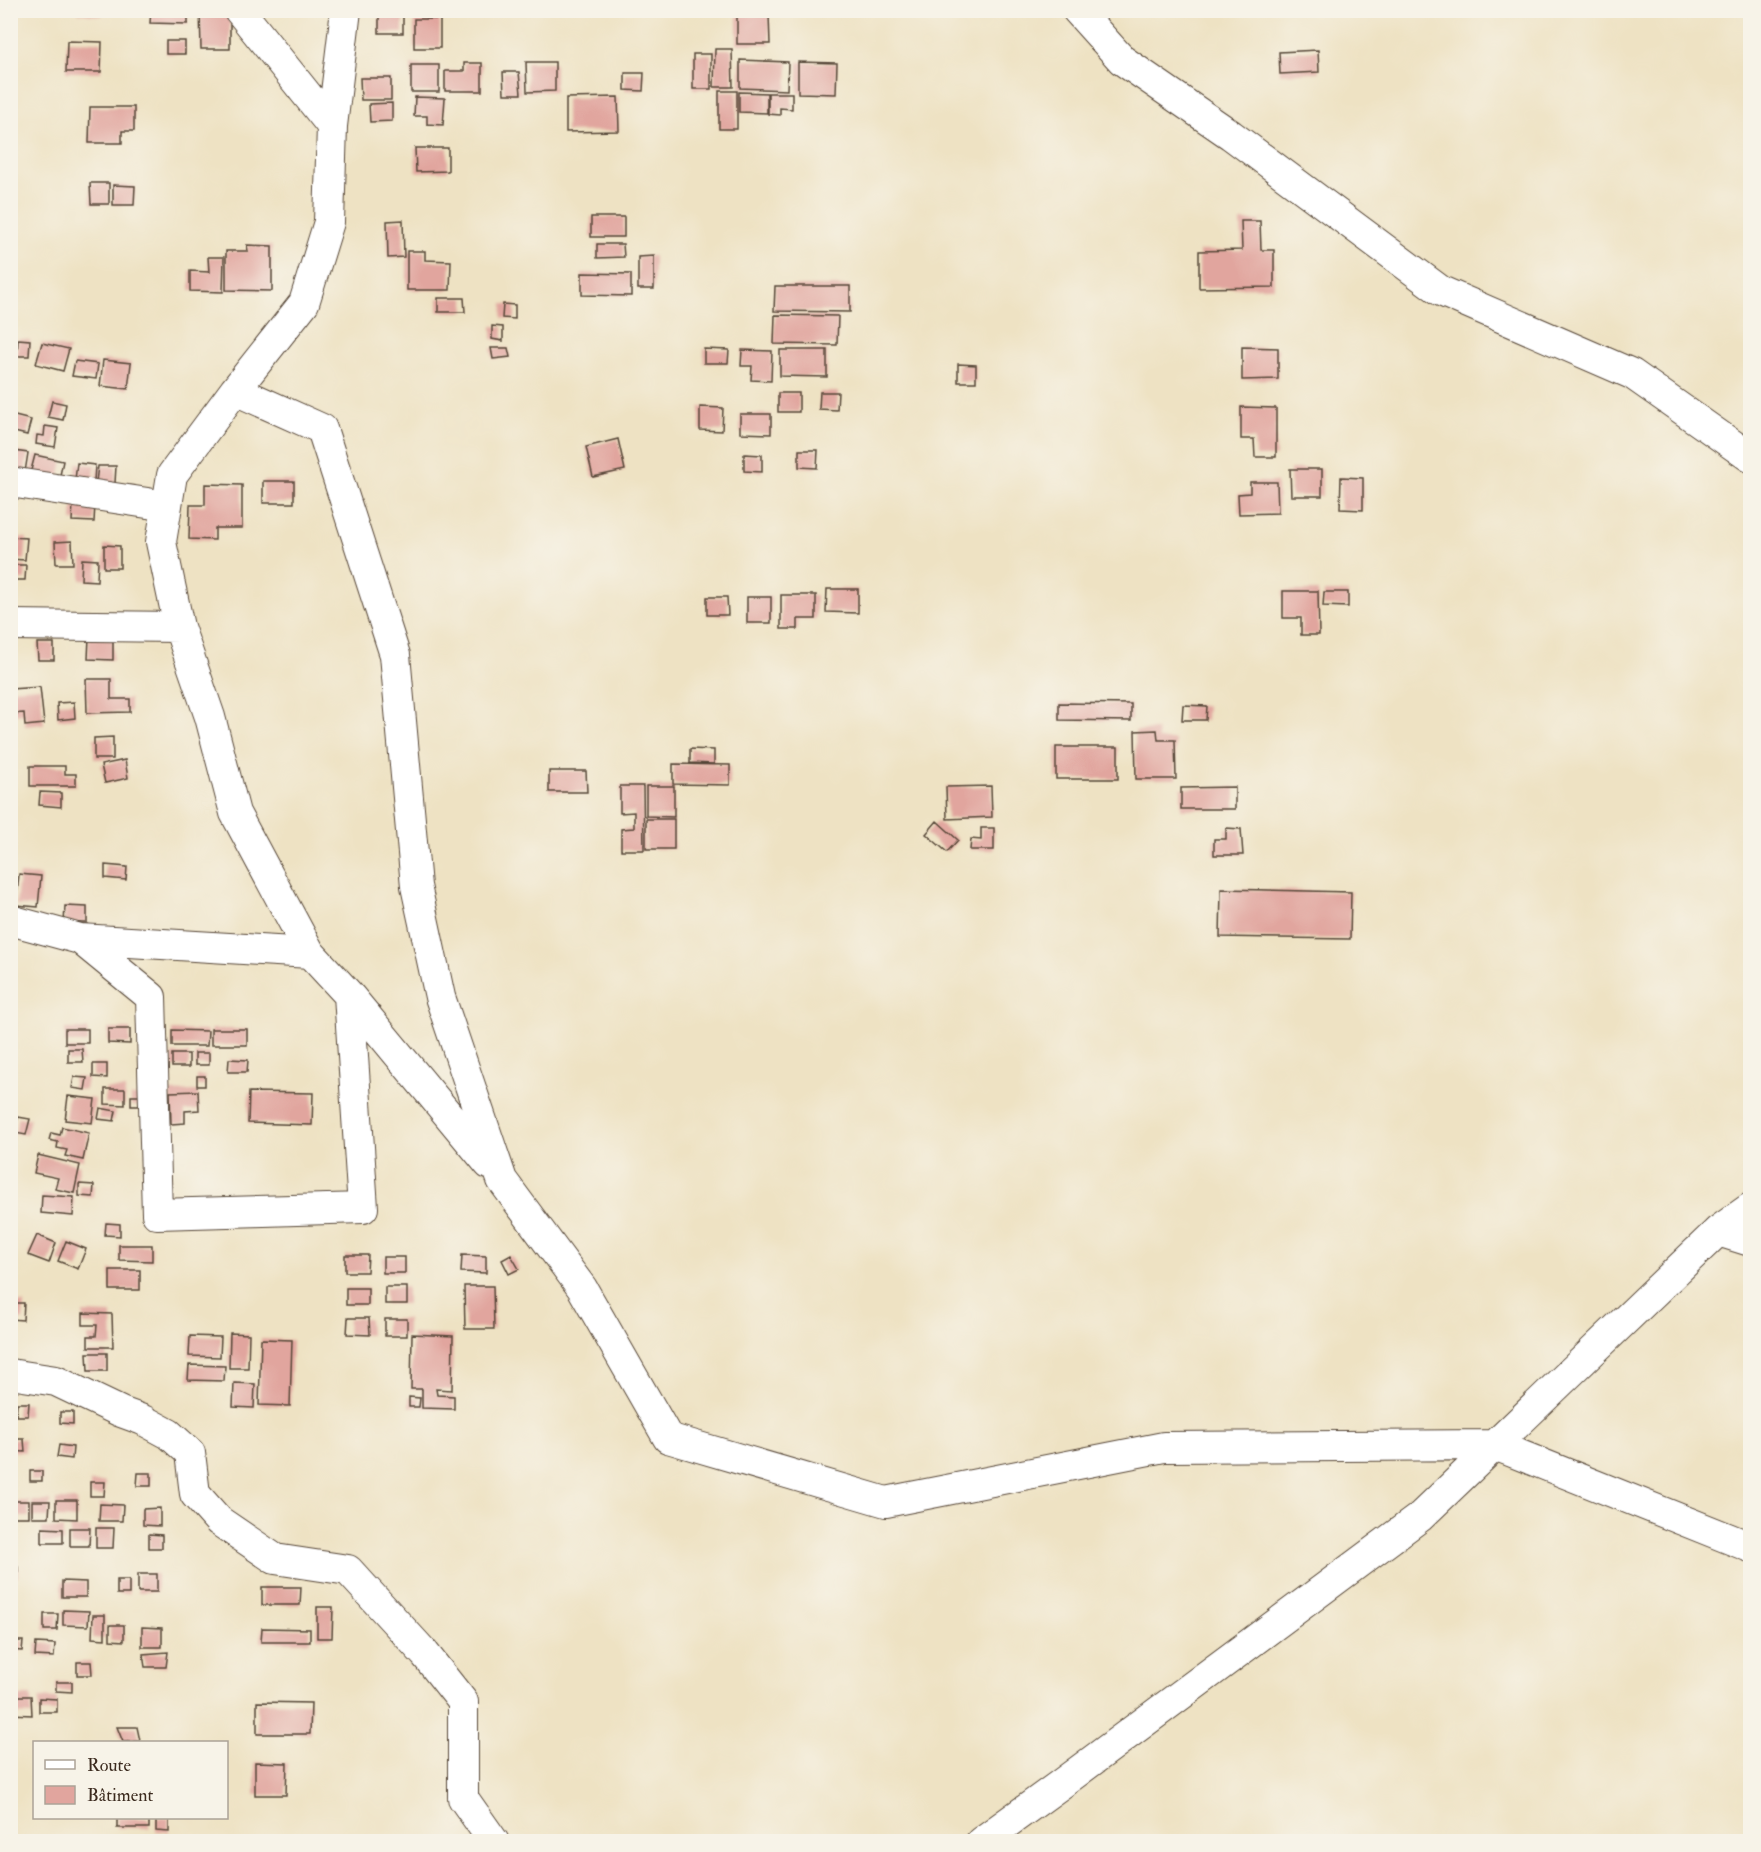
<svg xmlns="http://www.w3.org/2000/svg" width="1761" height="1852" font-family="'IM FELL Double Pica',serif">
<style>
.building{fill:#e1a59e}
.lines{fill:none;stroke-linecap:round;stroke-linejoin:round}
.minor-casing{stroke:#564637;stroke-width:32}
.minor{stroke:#fff;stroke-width:30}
</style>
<rect width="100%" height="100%" fill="#f7f3e8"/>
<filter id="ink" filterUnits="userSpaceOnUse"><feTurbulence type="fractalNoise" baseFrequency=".0167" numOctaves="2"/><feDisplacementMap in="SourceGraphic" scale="12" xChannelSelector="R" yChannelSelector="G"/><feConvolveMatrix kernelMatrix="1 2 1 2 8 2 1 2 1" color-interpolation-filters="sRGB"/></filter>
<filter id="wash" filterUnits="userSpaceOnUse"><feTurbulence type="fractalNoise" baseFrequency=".008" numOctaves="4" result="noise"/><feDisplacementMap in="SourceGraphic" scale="24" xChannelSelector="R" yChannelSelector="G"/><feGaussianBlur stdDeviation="1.35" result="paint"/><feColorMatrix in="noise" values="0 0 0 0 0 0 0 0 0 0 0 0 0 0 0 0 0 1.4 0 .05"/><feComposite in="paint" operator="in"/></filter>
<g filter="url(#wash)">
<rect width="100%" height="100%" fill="#eee2c3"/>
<g id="blocks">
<!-- building -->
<path class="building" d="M78 10H103L102 16 78 13Z
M151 10H188V24L150 23Z
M200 10H230V49H201Z
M379 10H403V33H379Z
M737 15H769L770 44H737Z
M414 19H440V48H414Z
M67 41 102 42 101 72H66Z
M166 41H185V54H166Z
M715 49H732L733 87H714Z
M1318 50 1319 72 1280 74 1279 52Z
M693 54H711V89H693Z
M740 60 788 62 787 90 740 88Z
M526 62H555V91L527 92Z
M798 62 837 63 836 94 798 93Z
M464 63H482V91H445V71H464Z
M411 65H439V92H411Z
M503 72H519L521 94H504Z
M625 73H644L643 91 625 90Z
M360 78H391V100H361Z
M719 91H737V129H719Z
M739 92 767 93V113L739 112Z
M768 93H792V109L780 108V115L768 114Z
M415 97 445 98 443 125 427 124V116H414Z
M618 97 619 131 566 132V98Z
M392 103V121L370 122 369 104Z
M90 107H134V131H122V143H89Z
M415 148H448V171L416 172Z
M90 183H109V204H91Z
M113 185 135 186 134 205H113Z
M591 217H624V237H591Z
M403 220 404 257 388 258 387 221Z
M1241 221H1260L1261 250H1274V287L1199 288V251L1242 250Z
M597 244H623L624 257 597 258Z
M247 245 272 246V291L226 290V251H248Z
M407 251H425V260L451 261 450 290H407Z
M654 256V289H638V257Z
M208 257H224L223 292 190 291V271L209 272Z
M582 273 631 274V296L582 295Z
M775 286H850V312L774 311Z
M438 298H464L465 312H438Z
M503 304 515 305V319L502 318Z
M775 315 838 316 837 345 774 344Z
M492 326 503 327V341L492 339Z
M10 335 15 336 11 349H10Z
M18 339 30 340 29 356H17Z
M42 343 69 349 63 371 36 364Z
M1242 347 1278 348V379L1242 380Z
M491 348H508L510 357 493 359Z
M704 349 729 350 728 363H704Z
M742 350 772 351 771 381 751 380 752 366H741Z
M780 350H827V377L780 376Z
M103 360 131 363 128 389 100 386Z
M75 361 98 364 96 379 72 376Z
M958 364 976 365V382H958Z
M820 392H838L837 410 819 409Z
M778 393H799V412H778Z
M52 401 66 404 63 420 48 417Z
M700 407 723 408 722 431 700 430Z
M1241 407 1276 408V457H1255L1254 439H1241Z
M740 414H771V434L740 433Z
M11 415 31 420 27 435 10 431Z
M45 426 58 428 55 447 36 444 37 435 44 436Z
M618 439 625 470 593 477 586 447Z
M799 450H818L817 468 799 467Z
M14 451 28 453 25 472 10 470Z
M744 454 762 455V472L744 471Z
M35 455 63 461 59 480 30 474Z
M77 463 95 465 94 482 75 480Z
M98 466H116L115 483 96 482Z
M1290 469H1322V496H1291Z
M1341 477 1363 478V510L1340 509Z
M263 481H294V503H263Z
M1250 482H1277L1278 513 1239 514 1238 494 1250 493Z
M205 484 242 485V528H215V540L189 539 190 505H205Z
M73 503 95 504 94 522 72 521Z
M10 537 27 538 25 560 10 559Z
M72 541 73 564H56L55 542Z
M104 545 120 546V568H104Z
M82 559 98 560 97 581 81 580Z
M10 565H26L25 580H10Z
M827 589H858V613L826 612Z
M1283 591H1318L1319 635H1301V618H1283Z
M1324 592H1348V607L1323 606Z
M781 595H816V619H798V629H781Z
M707 597H727L728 615H707Z
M747 597H771V623H747Z
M89 637 113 638V660L88 659Z
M37 643H54V660H38Z
M86 679H111V699H130V712L87 713Z
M40 687 44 724 25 726 24 713 10 714V689Z
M74 702 75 718 58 720 57 703Z
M1059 703 1131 704V721L1059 720Z
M1183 705 1207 706 1206 720H1182Z
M1157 730 1158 740H1175L1176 779H1136L1135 731Z
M113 737V759H94V738Z
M1056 747H1118V779H1056Z
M690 749 714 750V764L690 763Z
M125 760 128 778 105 783 101 765Z
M673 764 730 765V785L673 784Z
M30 766H65V774H76V786H30Z
M549 771H586L587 792H549Z
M620 786H643L644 850H621V829L634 828V812L620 813Z
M646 786H674V817L646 816Z
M991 786 992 817 947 819 946 787Z
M1235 787V809H1181V788Z
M40 792 61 793V807L39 805Z
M646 819H674V849H646Z
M937 821 958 840 947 852 926 834Z
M981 828H994V850H970L971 839 981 840Z
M1226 828 1241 829 1243 855H1214V839H1226Z
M105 865 127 867 126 880 105 878Z
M19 874 41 876 38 907 16 905Z
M1221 889 1351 892 1350 939 1220 937Z
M65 906 87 907V923H64Z
M10 1020H16V1036H10Z
M65 1029H88V1043H65Z
M108 1029H130V1044L108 1043Z
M211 1029H247V1045H211Z
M172 1030 208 1031 207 1046H172Z
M68 1049H82L83 1062H68Z
M195 1053H209V1065H195Z
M172 1054H189V1067H172Z
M229 1059 248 1060 247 1072H228Z
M93 1064H107V1078L93 1077Z
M197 1076H205V1086H197Z
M74 1077 87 1078 85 1090 72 1088Z
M105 1089H125V1105L105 1104Z
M198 1091 199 1110 185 1111V1123L171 1124 170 1092Z
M249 1092 313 1093 312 1125 248 1123Z
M68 1096 95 1099 92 1123 65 1120Z
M131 1096H141L142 1106H131Z
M100 1108 116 1111 114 1121 98 1119Z
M18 1117 30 1119 26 1135 15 1133Z
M62 1127 89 1133 83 1160 65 1156 67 1150 57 1148 58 1142 49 1140 51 1133 60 1135Z
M38 1155 80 1165 74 1193 55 1189 58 1178 34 1173Z
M79 1184 94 1185 93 1197 79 1196Z
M42 1195 74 1197 73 1216 41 1213Z
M106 1223 120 1224V1236L105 1235Z
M37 1235 56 1243 49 1263 28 1255Z
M66 1241 86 1249 78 1269 58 1261Z
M119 1245H152V1261L119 1260Z
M345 1255H368L367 1272H345Z
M462 1255 486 1256V1273L461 1272Z
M511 1255 519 1269 509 1274 502 1260Z
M383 1257H405V1273H383Z
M110 1270H140V1290H110Z
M464 1286H493L494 1329H465Z
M385 1287H407V1304H385Z
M346 1288H368V1305H346Z
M10 1303H24L23 1320 10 1319Z
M83 1313 112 1314 113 1347H88V1336H96L97 1325H83Z
M348 1318H369L370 1335 347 1334Z
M385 1319H407V1336H385Z
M230 1333 249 1334 248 1368H229Z
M412 1334 453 1336 452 1390 436 1389 437 1395 454 1396V1409L422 1408V1389H411Z
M190 1336 221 1337 220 1357 189 1356Z
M261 1339 292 1340 290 1406 259 1405Z
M87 1353H107V1371H88Z
M189 1365 225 1366 224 1381 188 1380Z
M234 1383 255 1384 254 1408 233 1407Z
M409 1397 420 1398 419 1407H409Z
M17 1403H29L28 1416H16Z
M60 1412H73V1424L60 1423Z
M11 1439H24L25 1452 11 1451Z
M59 1445 73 1447 72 1459 57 1457Z
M30 1471H42V1481H30Z
M138 1473H151V1486H137Z
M90 1482H105L104 1496H90Z
M56 1500H77V1519L56 1518Z
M10 1501H29V1517H10Z
M32 1501H50L49 1517H32Z
M100 1504 123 1505 122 1521H99Z
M160 1508V1526L143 1525V1509Z
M42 1528 63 1529V1543H42Z
M70 1528H90L89 1546H70Z
M96 1528H114L113 1548H96Z
M149 1534 162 1535V1548H149Z
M10 1567H18V1577H10Z
M138 1574H157V1592H138Z
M117 1580H129V1594H117Z
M62 1581 86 1582V1597H62Z
M262 1587H301L300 1605H262Z
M317 1607H333L332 1638H317Z
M63 1610 89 1611 88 1626 63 1625Z
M44 1614H58L57 1630H44Z
M93 1615H105V1639L92 1638Z
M110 1625H124V1641L110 1640Z
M142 1627 162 1628V1647H142Z
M262 1628 310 1629V1642H261Z
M10 1641H23L22 1651 10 1650Z
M36 1643 55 1644 54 1657 35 1656Z
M168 1652 166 1667H145L143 1654Z
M77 1662H91L92 1675H77Z
M56 1682H72V1692L56 1691Z
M10 1696H31L32 1715 10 1714Z
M39 1698 57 1699V1712H39Z
M257 1702 311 1703 310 1734H257Z
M117 1727H137L140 1741 123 1742Z
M255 1762 287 1763 286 1795H255Z
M117 1818H149V1828H117Z
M156 1818H169V1832L156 1831Z"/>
</g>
</g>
<g filter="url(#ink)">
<use href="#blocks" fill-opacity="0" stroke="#564637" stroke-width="1.5"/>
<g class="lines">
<!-- minor casing -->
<g class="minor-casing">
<path id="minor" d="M1077 10 1122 60 1231 135 1441 291 1632 374 1750 457
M332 126 346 10
M235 390 322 429 395 655 416 886 440 997 502 1180 582 1288 668 1438 886 1502 1164 1447 1495 1445 1750 1547
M10 482 167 506
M10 625 179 627
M10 920 80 939 310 953
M80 939 151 997 157 1214 363 1208 349 995 310 953 235 813 210 717 179 627 161 542 172 475 235 390 304 303 329 222 332 126 239 10
M349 995 489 1164
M1718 1231 1750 1241
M10 1374 56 1381 121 1412 143 1420 169 1434 190 1453 195 1494 219 1521 275 1559 348 1570 425 1654 463 1702V1798L494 1842
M981 1842 1061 1784 1420 1517 1718 1231 1750 1208"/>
</g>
<!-- minor -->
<use href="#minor" class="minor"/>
</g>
</g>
<!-- margin -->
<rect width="1761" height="1852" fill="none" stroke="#f7f3e8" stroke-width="36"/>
<!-- legend -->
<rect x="33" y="1741" width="195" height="78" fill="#f7f3e8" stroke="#aca397" stroke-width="1.5"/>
<rect x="45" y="1760" width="30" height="9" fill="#ffffff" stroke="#aca397" stroke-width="1.5"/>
<text x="87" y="1771" font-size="18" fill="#3b2a1e">Route</text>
<rect x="45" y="1786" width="30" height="18" fill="#e1a59e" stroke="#aca397" stroke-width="1.5"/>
<text x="87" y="1801" font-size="18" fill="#3b2a1e">Bâtiment</text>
</svg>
